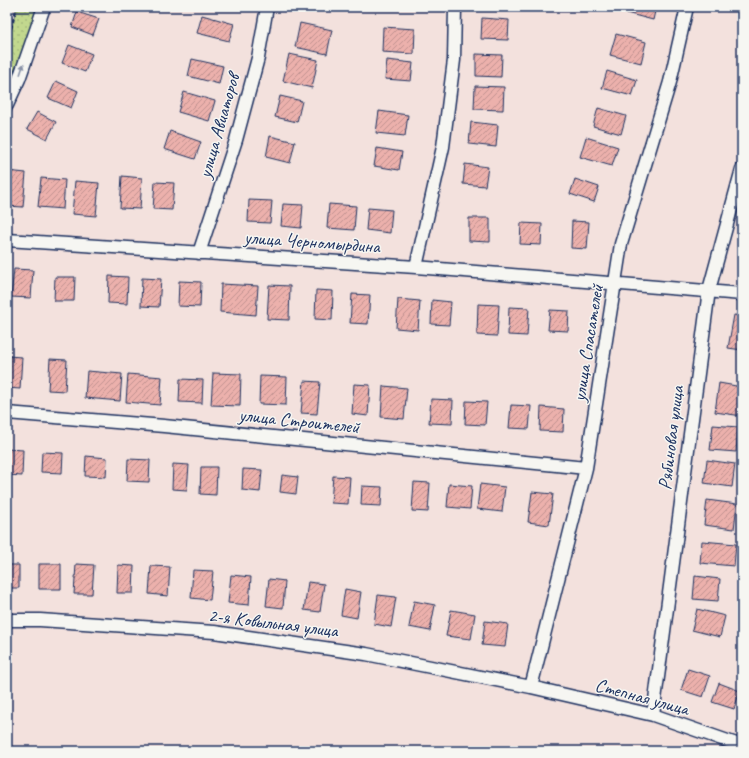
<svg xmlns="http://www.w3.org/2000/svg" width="749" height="758" font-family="Caveat,sans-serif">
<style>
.green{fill:url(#green-dots);stroke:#6e8476}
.building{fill:url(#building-hatch);stroke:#1b2f5e}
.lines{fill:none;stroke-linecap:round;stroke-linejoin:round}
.minor-casing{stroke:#1b2f5e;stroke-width:15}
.path{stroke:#1b2f5e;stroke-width:2.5;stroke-dasharray:4 3;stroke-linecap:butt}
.minor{stroke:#f6f6f2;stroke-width:12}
.oneway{fill:#8892a8}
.labels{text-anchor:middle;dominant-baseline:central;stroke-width:3;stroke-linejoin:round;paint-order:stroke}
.street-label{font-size:19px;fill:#1b2f5e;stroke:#f6f6f2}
</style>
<defs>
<pattern id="green-dots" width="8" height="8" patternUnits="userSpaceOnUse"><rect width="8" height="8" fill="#c2d88e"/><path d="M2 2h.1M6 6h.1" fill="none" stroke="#a6ba7d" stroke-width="1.8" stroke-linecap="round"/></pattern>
<pattern id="building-hatch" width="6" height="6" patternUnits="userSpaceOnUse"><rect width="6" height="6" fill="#ecb1ac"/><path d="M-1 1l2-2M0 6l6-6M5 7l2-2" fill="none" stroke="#be908f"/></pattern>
</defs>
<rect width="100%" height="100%" fill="#f3e1dd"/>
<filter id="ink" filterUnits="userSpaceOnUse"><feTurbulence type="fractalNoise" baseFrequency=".025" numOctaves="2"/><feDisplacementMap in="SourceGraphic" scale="8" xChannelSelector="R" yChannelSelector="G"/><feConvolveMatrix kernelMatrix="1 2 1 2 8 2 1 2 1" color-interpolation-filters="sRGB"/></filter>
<g filter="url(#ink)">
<!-- green -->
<path class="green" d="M17 7H38L7 93V42Z"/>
<!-- building -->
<path class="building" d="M627 7H656L653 20 626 13Z
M77 12 99 19 93 35 72 27Z
M202 15 234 24 229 41 197 33Z
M482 18 509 20 508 40 481 39Z
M300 23 332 30 327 54 295 47Z
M383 27 415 29 414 54 382 52Z
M616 34 646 42 641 63 610 55Z
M69 45 92 54 85 72 62 63Z
M289 54 318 60 312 88 283 81Z
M476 54 502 55 501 77 476 76Z
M192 59 223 66 219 84 188 76Z
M387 60 413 63 411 81 385 79Z
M607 71 637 80 632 96 602 88Z
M56 81 78 91 71 108 48 98Z
M475 86 504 87 503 110 474 109Z
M184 92 215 101 209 121 178 112Z
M280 96 302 101 297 122 275 117Z
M598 108 626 116 621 134 593 126Z
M379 111 408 115 405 136 376 133Z
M37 112 56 122 47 139 27 129Z
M471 122 498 125 496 147 469 144Z
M170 131 201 142 195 159 164 149Z
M270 136 295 142 290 163 266 157Z
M586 137 618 147 612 166 580 157Z
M377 148 402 152 399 170 374 166Z
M465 164 488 167 485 186 463 184Z
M7 171 26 173 23 207 7 206Z
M122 176 142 178 140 209 120 208Z
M41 178 65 180 63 209 38 207Z
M575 179 599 187 594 202 570 194Z
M75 181 99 183 96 216 72 214Z
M155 182 174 183 172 210 153 209Z
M249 200 272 201 270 223 248 222Z
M283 204 303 205 301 228 281 226Z
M329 204 356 206 354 230 327 228Z
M368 208 392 210 390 233 366 230Z
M469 218H490V242L469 241Z
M572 221 589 222 587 249 571 248Z
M521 223 542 224 541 245 520 244Z
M14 269 33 270 31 298 11 297Z
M109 276 128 277 127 304 108 303Z
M55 277H75L74 301H54Z
M142 278 161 279 159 307 141 306Z
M179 281 201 282 200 307 178 306Z
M221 284 258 286 256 315 220 312Z
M269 285 290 286 289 320 267 319Z
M316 290 333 291 332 320 315 319Z
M352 294 370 295 368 324 350 323Z
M398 299 420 301 418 330 396 328Z
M432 300 451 302 449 325 431 324Z
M478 304 499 305 497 336 477 335Z
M509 307 529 308 527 336 508 335Z
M550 310 569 311 568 331 548 330Z
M734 315 742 316V350L728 348Z
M7 356 22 357 20 389 7 388Z
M50 359 67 360 65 391 48 390Z
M87 371 122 374 120 401 85 398Z
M213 373 241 374 240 406 211 405Z
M128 374 162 377 160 405 126 402Z
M260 376 287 377 286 405 259 404Z
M180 379 203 380 202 403 179 402Z
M304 381 320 382 317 414 301 413Z
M719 383 742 387V416L715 412Z
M354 384 370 385 368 416 352 414Z
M383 386 407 388 404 419 381 417Z
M431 399 453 400 452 424 429 423Z
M466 401 487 402 485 425 465 424Z
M511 405 531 406 529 429 509 428Z
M541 407 564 409 563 432 540 431Z
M713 425 738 427 736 452 710 450Z
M7 449 23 450 22 476 7 475Z
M42 452 63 453 62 473 41 472Z
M86 456 107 458 106 477 85 476Z
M128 459 150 460 149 482 127 481Z
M707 460 735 464 732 487 704 483Z
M173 464 189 465 187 490 172 489Z
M201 467H217L216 495 200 494Z
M243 469 262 470 260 492 242 490Z
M282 475 298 477 296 494 280 492Z
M333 476 350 477 348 504 331 503Z
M414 482 430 483 428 512 412 511Z
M449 484 472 486 470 509 447 507Z
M480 484 505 487 502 512 477 509Z
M362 486 382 487 381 506 361 505Z
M532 492 553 494 549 525 528 522Z
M707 500 737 504 734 529 704 525Z
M702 541 736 544 734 566 700 563Z
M39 564H61V589H39Z
M76 564 94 565 92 594H74Z
M7 565H19V588H7Z
M118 565 134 566 133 593H117Z
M151 566 170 567 168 596 149 594Z
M193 570 213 571 210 600 191 598Z
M231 575 251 577 249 605 228 603Z
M695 576 720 579 718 601 693 599Z
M269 579 285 581 283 608 266 606Z
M308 582 324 584 320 612 304 610Z
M345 589 361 592 357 618 341 615Z
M378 595 396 597 391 627 374 624Z
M414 601 435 605 430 631 409 627Z
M697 609 725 616 720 637 692 630Z
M451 610 475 614 471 639 446 636Z
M485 621 508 624 505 647 482 645Z
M688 669 710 676 703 697 681 690Z
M719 683 740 691 734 709 712 702Z"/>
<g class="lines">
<!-- minor casing -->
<g class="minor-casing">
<path id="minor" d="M7 105 19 79 44 7
M7 240 416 267 742 294
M199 253 236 140 258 58 267 7
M416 267 443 147 454 60 455 7
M7 413 164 426 586 468
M7 620H40L214 632 366 654 531 687 653 715 742 746
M531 687 586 468 621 244 670 82 687 7
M653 715 709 290 742 169"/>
</g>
<!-- path -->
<path class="path" d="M7 9 10 7
M7 42 17 7"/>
<!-- minor -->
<use href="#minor" class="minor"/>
</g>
<!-- one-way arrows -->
<defs><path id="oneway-solid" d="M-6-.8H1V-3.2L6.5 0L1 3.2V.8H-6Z"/></defs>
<use class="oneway" href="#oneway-solid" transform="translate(22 69) rotate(-71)"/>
</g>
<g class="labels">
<!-- street labels -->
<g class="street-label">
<text transform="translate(219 126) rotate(-74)">улица Авиаторов</text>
<text transform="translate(312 242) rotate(4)">улица Черномырдина</text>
<text transform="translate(588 343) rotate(-81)">улица Спасателей</text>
<text transform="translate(299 421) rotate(6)">улица Строителей</text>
<text transform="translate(671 438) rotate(-83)">Рябиновая улица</text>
<text transform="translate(273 623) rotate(7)">2-я Ковыльная улица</text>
<text transform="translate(642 697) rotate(15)">Степная улица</text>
</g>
</g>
<!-- margin -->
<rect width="749" height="758" fill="none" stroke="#f6f6f2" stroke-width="24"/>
<rect x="12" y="12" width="725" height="734" fill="none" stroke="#1b2f5e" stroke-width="1.5" filter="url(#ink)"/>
</svg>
